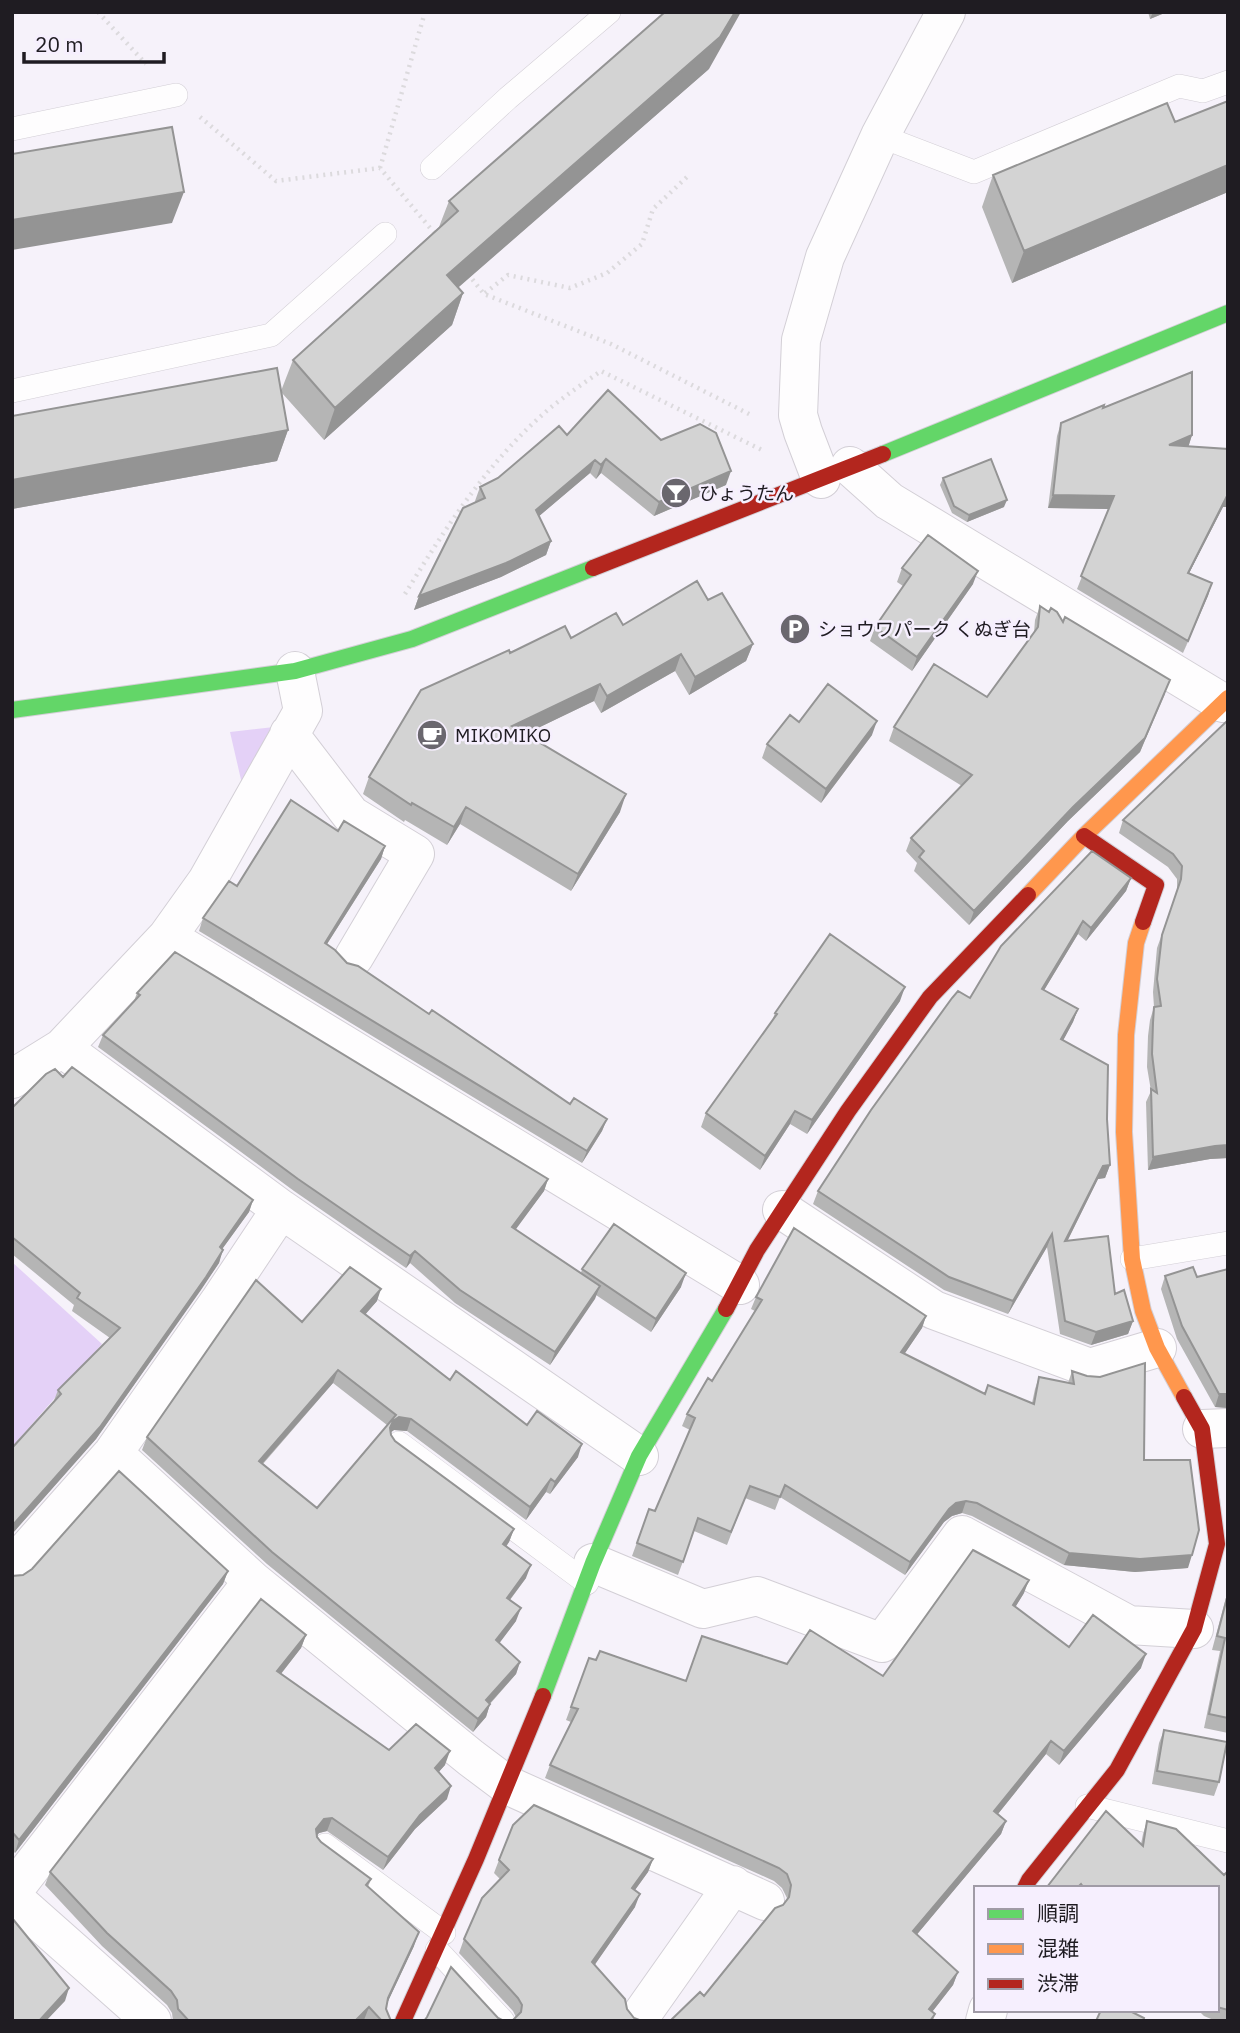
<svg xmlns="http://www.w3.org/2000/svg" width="1240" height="2033" font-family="'IBM Plex Sans','Noto Sans JP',sans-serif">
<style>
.green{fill:#e4d1f7}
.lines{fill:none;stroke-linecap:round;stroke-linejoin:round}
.lane-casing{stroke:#d3cfd6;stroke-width:24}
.street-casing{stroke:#d3cfd6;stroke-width:40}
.fast-casing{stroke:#d3cfd6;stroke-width:18}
.slow-casing{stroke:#d3cfd6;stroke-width:18}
.jam-casing{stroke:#d3cfd6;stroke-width:18}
.path{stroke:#dcdadd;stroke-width:4.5;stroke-dasharray:2 5;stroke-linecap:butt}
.lane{stroke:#fefdfe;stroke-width:23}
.street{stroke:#fefdfe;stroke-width:38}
.fast{stroke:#63d668;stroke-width:16}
.slow{stroke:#ff974d;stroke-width:16}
.jam{stroke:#b3261e;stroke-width:16}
.wall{fill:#b5b5b5;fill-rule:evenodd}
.shaded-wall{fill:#949494}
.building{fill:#d3d3d3;stroke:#949494;stroke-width:2;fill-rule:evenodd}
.labels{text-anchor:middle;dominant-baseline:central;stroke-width:5;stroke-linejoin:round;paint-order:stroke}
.poi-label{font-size:19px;fill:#1f1c22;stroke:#f6effe;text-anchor:start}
</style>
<rect width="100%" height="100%" fill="#f6f2fa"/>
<!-- green -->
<path class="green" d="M274 727 242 784 230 732Z
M12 1262 102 1344 12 1447Z"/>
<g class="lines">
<!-- lane casing -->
<g class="lane-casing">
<path id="lane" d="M12 129 176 95
M880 136 974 172 1179 86 1203 91 1228 82
M432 168 508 98 609 12
M12 391 271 335 385 234
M1132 1259 1228 1243
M399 1443 587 1583
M1087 1806 1228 1841
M325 1845 444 1933
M437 1950 503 2021"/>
</g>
<!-- street casing -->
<g class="street-casing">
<path id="street" d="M850 466 889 501 1223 703
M821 479 803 432 798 415 801 340 825 257 880 136 946 12
M289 734 351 815 415 854 354 957
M167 937 740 1285
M62 1048 281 1209 639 1456
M12 1079 62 1048 167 937 207 881 303 711 295 671
M782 1210 934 1310 1090 1368 1157 1348
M1202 1429 1228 1428
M113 1453 253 1581 471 1758 507 1785 765 1901
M593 1563 703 1609 757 1596 882 1643 962 1535 1129 1625 1194 1629
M12 1567 113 1453 219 1302 281 1209
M12 1892 253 1581
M12 1897 152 2021
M642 2014 733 1885
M985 2021 988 2010"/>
</g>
<!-- fast casing -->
<g class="fast-casing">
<path id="fast" d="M883 454 1228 313
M12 710 295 671 412 639 593 568
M543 1696 593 1563 639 1456 726 1309"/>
</g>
<!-- slow casing -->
<g class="slow-casing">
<path id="slow" d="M1028 895 1084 836 1228 698
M1143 922 1136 943 1126 1035 1124 1132 1132 1259 1143 1311 1157 1348 1184 1397"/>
</g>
<!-- jam casing -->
<g class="jam-casing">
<path id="jam" d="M593 568 883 454
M1084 836 1156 885 1143 922
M726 1309 757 1250 848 1111 930 997 1028 895
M1025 1888 1029 1880 1117 1770 1194 1629 1217 1544 1202 1429 1184 1397
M403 2021 476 1859 543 1696"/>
</g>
<!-- path -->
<path class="path" d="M98 12 146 64
M200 117 276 181 380 168 436 235
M380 168 425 12
M468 274 484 294 611 344 753 416
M485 293 508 275 570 288 607 273 642 244 653 209 689 175
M405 594C446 527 489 460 549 409 566 395 584 383 601 371L764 451"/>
<!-- lane -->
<use href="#lane" class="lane"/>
<!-- street -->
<use href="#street" class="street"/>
<!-- fast -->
<use href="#fast" class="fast"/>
<!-- slow -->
<use href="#slow" class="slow"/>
<!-- jam -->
<use href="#jam" class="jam"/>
</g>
<!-- wall -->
<path class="wall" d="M1148 12H1167L1150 19Z
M709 69 458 287 463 293 452 325 324 440 282 393 288 430 277 461 12 509V416L281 391 293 360 439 227 449 201Z
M1228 101V192L1012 283 982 207 993 175 1175 122Z
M1103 408 1192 435 1188 447 1223 507 1189 573 1212 583 1183 653 1077 589 1109 509 1048 508 1057 436 1061 423Z
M567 435 661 440 726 485 654 516 601 473 596 479 590 473 539 516 551 541 546 555 501 577 414 610 419 596 476 503 475 501 480 487 498 478Z
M943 478 1004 507 967 522 952 513 940 485Z
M902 568 973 584 912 671 870 641 875 627 903 586 897 582Z
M708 600 753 644 746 661 689 695 675 671 601 713 594 701 525 734 620 812 571 891 460 824 447 845 405 820 404 822 363 794 369 777 510 653 623 625Z
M1040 606 1165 694 1140 752 1068 821 969 925 914 871 917 863 906 851 911 838 962 786 889 741 894 727 987 697 1034 633 1035 620Z
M1228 720V1158L1210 1159 1148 1170 1146 1102 1151 1091 1147 1067 1148 1036 1150 1020 1154 1007 1153 992 1157 948 1177 892V879L1168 867 1119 833 1123 820Z
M799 722 872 735 821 803 762 758 767 744Z
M338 831 385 846 381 859 327 944 347 963 429 1014 570 1104 607 1119 602 1131 582 1163 199 931 203 918 237 886Z
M1131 878 1126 891 1086 941 1078 934 1044 990 1078 1009 1073 1022 1063 1040 1107 1119 1110 1165 1105 1178 1098 1179 1067 1241 1115 1294 1133 1321 1128 1334 1091 1345 1060 1334 1047 1247 1008 1314 944 1290 813 1204 818 1191 970 998Z
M137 993 548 1179 544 1191 515 1229 581 1273 582 1269 681 1287 651 1332 596 1295 550 1365 455 1303 410 1263 406 1268 294 1191 98 1047 103 1035 134 1001Z
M900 1001 807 1134 790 1124 760 1170 701 1127 706 1113 772 1021 775 1013Z
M63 1077 253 1200 249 1212 222 1249 219 1263 96 1439 12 1534V1448L53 1403 58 1390 110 1338 72 1311 74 1305 12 1254V1108Z
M1165 1276 1197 1277 1228 1408 1215 1407 1177 1339 1161 1289Z
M756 1297 926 1316 922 1328 904 1354 985 1394 1032 1403 1035 1389 1039 1377 1068 1383 1072 1371 1144 1460 1188 1568 1135 1572 1064 1565 972 1516 962 1513 952 1516 944 1522 905 1575 780 1497 775 1510 745 1498 727 1545 694 1531 678 1575 632 1556 649 1509 655 1511 690 1430 682 1426 687 1414 712 1381 755 1311 751 1309Z
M377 1301 365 1314 450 1380 527 1425 578 1457 550 1494 546 1492 526 1520 407 1431 394 1430 390 1433 391 1435 395 1441 514 1529 509 1542 506 1547 526 1578 510 1600 516 1621 499 1643 520 1662 516 1674 490 1704 486 1717 473 1732 267 1564 142 1450 147 1437 302 1322ZM333 1383 387 1425 317 1508 263 1464Z
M228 1571 223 1584 15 1853 12 1850V1576Z
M1228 1590V1733L1204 1728 1220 1651 1212 1650Z
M1024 1593 1015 1607 1069 1647 1141 1668 1059 1765 1046 1754 998 1814 1006 1821 1001 1834 917 1934 958 1972 953 1985 932 2012 935 2014 933 2021H670L704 1996 783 1905 786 1901 787 1898 782 1888 774 1881 545 1778 550 1765 571 1722 566 1720 589 1658 686 1681 787 1664 883 1676Z
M306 1635 301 1648 281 1674 389 1750 445 1765 438 1772 447 1799 415 1829 383 1870 327 1831 319 1833 317 1835 321 1842 371 1879 368 1887 414 1946 387 2003 386 2009 391 2021H173L172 2013 167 2005 102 1946 45 1885 50 1872Z
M1164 1730 1219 1782 1214 1796 1152 1784 1159 1743Z
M1147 1821 1224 1875 1228 1871V2021H1216L1204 2016 1198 2010H1217V1888H1047L1141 1844 1143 1834Z
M653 1859 648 1872 635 1890V1907L594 1965 634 2018 516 2017 513 2011 459 1953 464 1939 500 1879 494 1873 499 1860Z"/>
<!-- shaded-wall -->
<path class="shaded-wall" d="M735 12H741L709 69 436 307 447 275Z
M1153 12H1167L1150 19Z
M1228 165V192L1012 283 1024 251Z
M184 192 172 223 12 250V220Z
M463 293 452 325 324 440 335 408Z
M288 430 277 461 12 509V480Z
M1192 435 1188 448 1169 445Z
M606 459 601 473 596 479 601 465Z
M595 460 590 473 531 523 536 510Z
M731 471 726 485 654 516 659 502Z
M1228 494V507H1223L1183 585 1188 573Z
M1053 495 1114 496 1109 509 1048 508Z
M1007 500 1004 507 967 522 969 515Z
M551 541 546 555 501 577 414 610 419 596Z
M978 571 973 584 912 671 917 657Z
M1212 583 1208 596 1183 653 1188 641Z
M753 644 746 661 689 695 695 677Z
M681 654 675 671 601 713 607 696Z
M1170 680 1140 752 1068 821 969 925 974 911Z
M600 684 594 701 505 744 512 726Z
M877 721 872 735 821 803 826 789Z
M626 794 620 812 571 891 578 874Z
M466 807 460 824 447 845 454 827Z
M385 846 381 859 320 955 325 943Z
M1131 878 1126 891 1086 941 1091 928Z
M1083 921 1078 934 1037 1002 1042 989Z
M905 987 900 1001 807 1134 812 1120Z
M1078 1009 1073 1022 1057 1052 1061 1039Z
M795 1111 790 1124 760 1170 765 1156Z
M607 1119 602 1131 582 1163 587 1151Z
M1228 1145V1158L1210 1159 1148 1170 1153 1157 1215 1146Z
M1110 1165 1105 1178 1098 1179 1061 1254 1065 1241 1103 1166Z
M548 1179 544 1191 508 1240 512 1227Z
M253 1200 249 1212 215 1259 220 1247Z
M1052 1234 1047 1247 1008 1314 1013 1301Z
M223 1250 219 1263 201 1290 96 1439 12 1534V1526Z
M415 1251 410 1263 406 1268 410 1256Z
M686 1273 681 1287 651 1332 656 1319Z
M600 1286 595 1299 550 1365 555 1352Z
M381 1289 377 1301 357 1324 361 1311Z
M926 1316 922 1328 897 1365 901 1352Z
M1133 1321 1128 1334 1091 1345 1096 1332Z
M338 1370 333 1383 254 1473 259 1461Z
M1219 1394H1228V1408L1215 1407Z
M399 1417 411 1419 407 1431 394 1430 388 1434 385 1441 393 1421Z
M582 1444 578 1457 550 1494 555 1482Z
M551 1479 546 1492 526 1520 530 1507Z
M966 1501 962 1513 952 1516 944 1522 905 1575 910 1562 949 1509 956 1503Z
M514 1529 509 1542 498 1557 503 1544Z
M1069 1553 1192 1555 1188 1568 1135 1572 1064 1565Z
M531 1565 526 1578 502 1610 507 1598Z
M228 1571 223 1584 15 1853 19 1840Z
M1029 1580 1024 1593 1008 1619 1013 1605Z
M521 1608 516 1621 492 1653 496 1640Z
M306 1635 301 1648 272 1685 277 1671Z
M1146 1654 1141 1668 1059 1765 1064 1751Z
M520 1662 516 1674 481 1713 486 1700Z
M490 1704 486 1717 473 1732 478 1719Z
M1051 1741 1046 1754 989 1825 994 1811Z
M450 1751 445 1765 430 1782 435 1768Z
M451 1786 447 1799 415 1829 383 1870 388 1857 420 1815Z
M332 1818 327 1831 319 1833 311 1843 316 1829 324 1819Z
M1006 1821 1001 1834 909 1944 913 1931Z
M653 1859 648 1872 627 1901 632 1888Z
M640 1894 635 1907 587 1976 592 1962Z
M419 1932 414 1946 383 2012 388 1998Z
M958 1972 953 1985 925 2021 929 2009Z
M69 1988 65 2001 46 2021H39Z
M369 2007 364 2020 355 2021Z"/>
<!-- building -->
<path class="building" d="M665 12H735L720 37 447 275 463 293 335 408 293 360 458 211 449 201Z
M1228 101V165L1024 251 993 175 1167 103 1175 122Z
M172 127 184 192 12 220V154Z
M277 368 288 430 12 480V416Z
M1192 372V435L1169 445 1228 449V494L1188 573 1212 583 1188 641 1081 576 1114 496 1053 495 1061 423 1104 405 1103 408Z
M608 390 661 440 700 424 716 433 731 471 659 502 606 459 601 465 595 460 536 510 551 541 506 563 419 596 463 508 485 498 480 487 498 478 559 426 567 435Z
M991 459 1007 500 969 515 954 506 943 478Z
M928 535 978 571 917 657 875 627 911 575 902 568Z
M697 581 708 600 722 593 753 644 695 677 681 654 607 696 600 684 512 726 626 794 578 874 466 807 454 827 412 803 411 805 369 777 421 690 509 650 510 653 565 626 571 638 616 613 623 625Z
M1040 606 1049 612 1051 608 1057 612 1063 622 1065 617 1170 680 1145 738 1073 807 974 911 919 857 924 851 911 838 972 775 894 727 934 664 987 697 1038 627Z
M828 684 877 721 826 789 767 744 790 715 799 722Z
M1228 720V1145L1215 1146 1153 1157 1151 1089 1157 1093 1152 1054 1153 1023 1154 1007 1161 1006 1157 979 1162 935 1181 879 1182 866 1173 854 1123 820Z
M291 800 338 831 344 821 385 846 325 943 335 950 347 963 358 966 429 1014 432 1010 570 1104 574 1098 607 1119 587 1151 203 918 229 881 237 886Z
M1092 851 1131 878 1091 928 1083 921 1042 989 1078 1009 1061 1039 1108 1065 1107 1119 1110 1165 1103 1166 1065 1241 1108 1236 1115 1294 1124 1290 1133 1321 1096 1332 1065 1321 1052 1234 1013 1301 949 1277 818 1191 871 1110 952 998 958 991 970 998 1001 946Z
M830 934 905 987 812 1120 795 1111 765 1156 706 1113 777 1014 775 1013Z
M175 952 548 1179 512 1227 600 1286 555 1352 460 1290 415 1251 410 1256 298 1179 103 1035 140 995 137 993Z
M72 1067 253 1200 220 1247 223 1250 206 1277 100 1427 12 1526V1448L61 1394 58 1390 120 1328 77 1298 80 1293 12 1237V1108L46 1074 55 1069 63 1077Z
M614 1224 686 1273 656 1319 582 1269Z
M794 1228 926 1316 901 1352 985 1394 988 1385 1034 1404 1039 1377 1074 1384 1072 1371 1087 1376 1100 1377 1145 1363 1144 1460H1190L1199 1530 1192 1555 1140 1559 1069 1553 977 1503 966 1501 956 1503 949 1509 910 1562 785 1485 780 1497 750 1486 731 1532 698 1518 683 1562 637 1543 649 1509 655 1511 695 1418 687 1414 708 1378 712 1381 762 1300 756 1297Z
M350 1267 381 1289 361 1311 450 1380 456 1371 527 1425 537 1411 582 1444 555 1482 551 1479 530 1507 411 1419 399 1417 393 1421 390 1428 391 1435 395 1441 514 1529 503 1544 531 1565 507 1598 521 1608 496 1640 520 1662 486 1700 490 1704 478 1719 272 1552 147 1437 256 1280 302 1322ZM338 1370 396 1415 317 1508 259 1461Z
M1193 1267 1197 1277 1228 1269V1394H1219L1182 1326 1165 1276Z
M119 1471 228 1571 19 1840 12 1832V1576L23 1575 32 1569Z
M973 1550 1029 1580 1013 1605 1069 1647 1093 1615 1146 1654 1064 1751 1051 1741 994 1811 1006 1821 913 1931 958 1972 929 2009 935 2014 930 2021H670L700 1992 704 1996 775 1908 783 1905 789 1897 791 1885 787 1874 779 1868 550 1765 578 1709 571 1707 589 1658 596 1660 600 1651 686 1681 702 1636 787 1664 810 1630 883 1676Z
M1228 1594V1718L1209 1714 1225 1638 1217 1636Z
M261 1599 306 1635 277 1671 389 1750 416 1724 450 1751 435 1768 451 1786 420 1815 388 1857 332 1818 324 1819 316 1829 317 1837 321 1842 371 1879 366 1885 419 1932 388 1998 386 2009 391 2021H382L369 2007 355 2021H189L178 2009 177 2000 171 1991 107 1933 50 1872Z
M1164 1730 1227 1742 1219 1782 1157 1771Z
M534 1805 653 1859 632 1888 640 1894 592 1962 625 1999 627 2009 634 2018 642 2021H512L521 2012 522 2005 518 1998 464 1939 482 1898 509 1870 499 1860 513 1825Z
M1106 1811 1143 1846 1147 1821 1176 1829 1224 1875 1228 1871V2010L1217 2007V1888H1084L1081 1884 1077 1888 1047 1887Z
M12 1918 69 1988 39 2021H12Z
M451 1967 498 2018 504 2021H424L427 2017Z
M1101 2010H1128L1144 2018 1143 2021H1096Z"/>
<!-- icons -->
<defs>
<g id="bar-disc" transform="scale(1.575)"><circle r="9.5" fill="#6a676e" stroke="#f6effe"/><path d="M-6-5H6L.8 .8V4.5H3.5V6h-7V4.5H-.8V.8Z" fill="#fff"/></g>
<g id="parking-disc" transform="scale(1.575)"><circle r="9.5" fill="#6a676e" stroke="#f6effe"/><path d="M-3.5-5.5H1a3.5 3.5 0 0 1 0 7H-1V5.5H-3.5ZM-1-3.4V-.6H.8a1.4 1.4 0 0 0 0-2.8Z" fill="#fff"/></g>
<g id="cafe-disc" transform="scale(1.575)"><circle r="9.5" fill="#6a676e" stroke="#f6effe"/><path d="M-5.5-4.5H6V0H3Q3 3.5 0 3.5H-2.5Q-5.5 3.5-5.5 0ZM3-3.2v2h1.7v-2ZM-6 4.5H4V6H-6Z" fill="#fff"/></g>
</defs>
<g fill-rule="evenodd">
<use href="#bar-disc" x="676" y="493"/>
<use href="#parking-disc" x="795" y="629"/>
<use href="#cafe-disc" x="432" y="735"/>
</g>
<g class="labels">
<!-- poi labels -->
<g class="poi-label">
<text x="699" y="493">ひょうたん</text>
<text x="818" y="629">ショウワパーク くぬぎ台</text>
<text x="455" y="735">MIKOMIKO</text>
</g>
</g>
<!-- border -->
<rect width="1240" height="2033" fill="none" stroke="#1f1c22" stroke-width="28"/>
<!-- legend -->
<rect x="974" y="1886" width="245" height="126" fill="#f6effe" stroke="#a09ba6" stroke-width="2"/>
<rect x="988" y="1909" width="35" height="10" fill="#63d668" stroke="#a09ba6" stroke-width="2"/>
<text x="1037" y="1921" font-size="21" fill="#1f1c22">順調</text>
<rect x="988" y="1944" width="35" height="10" fill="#ff974d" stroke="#a09ba6" stroke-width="2"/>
<text x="1037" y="1956" font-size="21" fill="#1f1c22">混雑</text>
<rect x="988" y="1979" width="35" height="10" fill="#b3261e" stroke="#a09ba6" stroke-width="2"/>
<text x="1037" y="1991" font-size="21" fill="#1f1c22">渋滞</text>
<!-- scale -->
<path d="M24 52v10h140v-10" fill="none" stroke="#1f1c22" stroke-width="3.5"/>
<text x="35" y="52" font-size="21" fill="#1f1c22" stroke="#f6effe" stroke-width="5" paint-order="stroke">20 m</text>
</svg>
